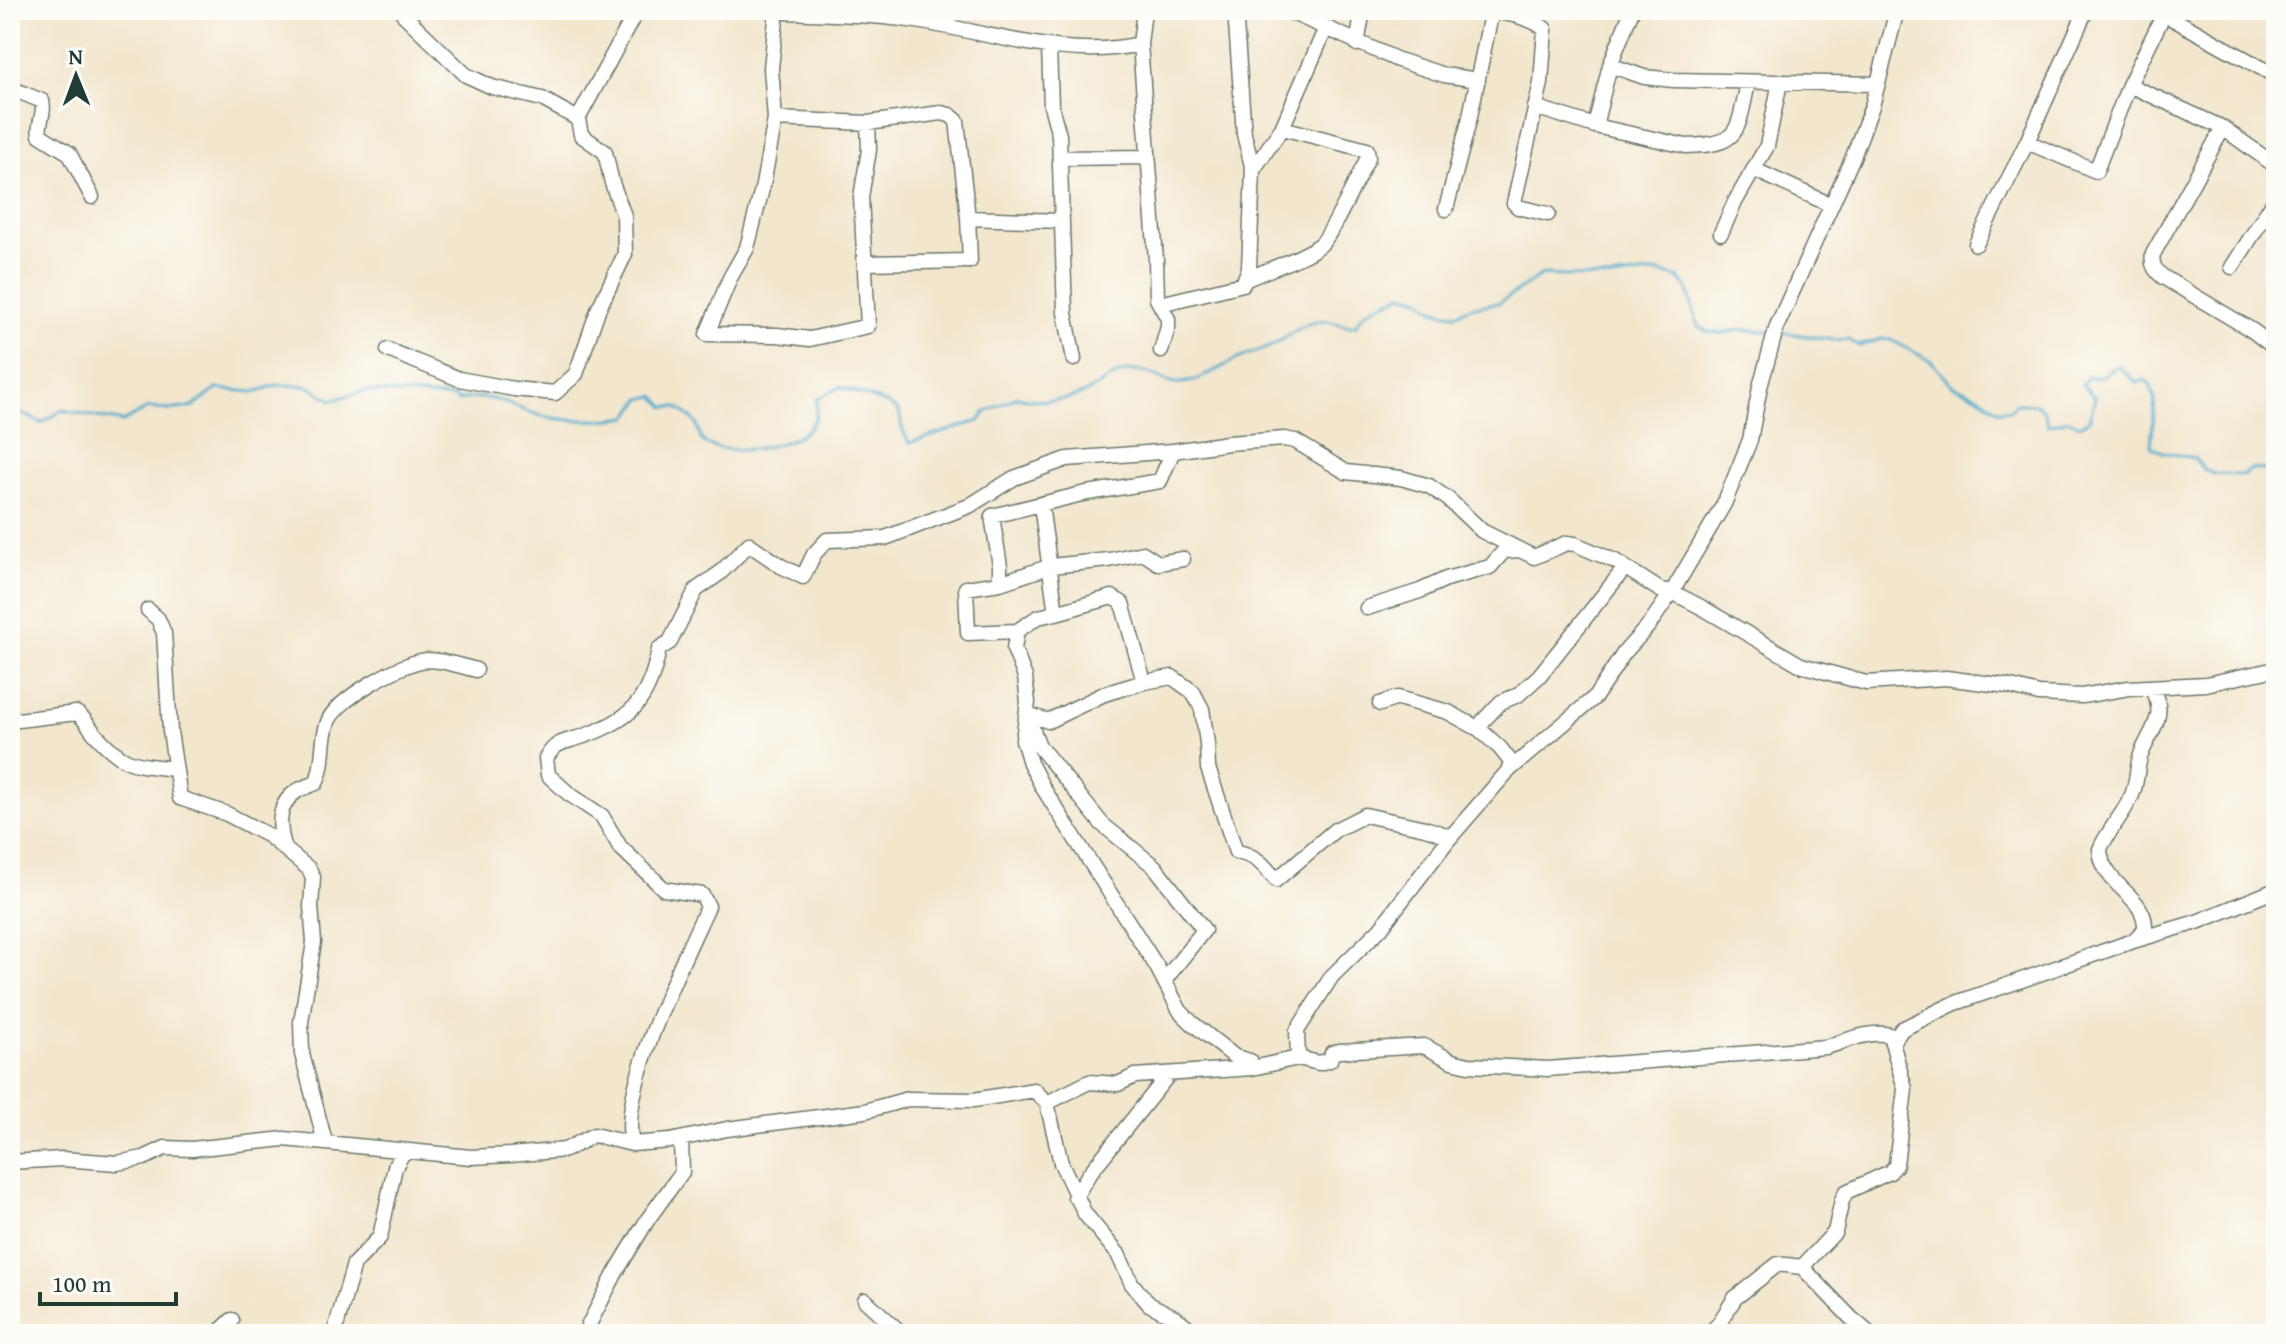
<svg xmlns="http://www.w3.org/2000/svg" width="2286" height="1344" font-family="'Gentium Book Plus',serif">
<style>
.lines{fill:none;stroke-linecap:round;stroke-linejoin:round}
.stream{stroke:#4facce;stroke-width:3}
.minor-casing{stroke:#697869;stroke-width:17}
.minor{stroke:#fff;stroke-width:14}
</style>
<rect width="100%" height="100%" fill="#fdfcf7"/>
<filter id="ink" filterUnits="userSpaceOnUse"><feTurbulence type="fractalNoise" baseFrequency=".0125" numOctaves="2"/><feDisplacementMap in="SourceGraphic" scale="16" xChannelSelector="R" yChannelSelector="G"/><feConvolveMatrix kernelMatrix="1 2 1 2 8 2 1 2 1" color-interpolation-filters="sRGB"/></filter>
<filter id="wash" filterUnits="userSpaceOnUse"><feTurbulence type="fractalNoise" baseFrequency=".006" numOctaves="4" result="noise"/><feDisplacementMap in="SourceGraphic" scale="32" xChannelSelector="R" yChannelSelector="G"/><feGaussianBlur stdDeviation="1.8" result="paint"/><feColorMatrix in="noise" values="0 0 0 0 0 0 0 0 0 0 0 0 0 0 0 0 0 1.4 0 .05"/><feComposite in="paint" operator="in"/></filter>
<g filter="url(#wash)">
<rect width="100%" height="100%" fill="#f2e6cc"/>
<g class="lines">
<!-- stream -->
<path class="stream" d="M1780 332 1834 340 1848 339 1859 346 1881 339 1891 340 1931 361 1952 385 1980 397 1997 410H2011L2015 404H2036L2044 411 2048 425 2069 420 2080 425 2089 420 2095 398 2082 384 2088 377H2101L2118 366 2138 383 2144 380 2150 384 2155 401 2151 446 2162 452 2194 458 2204 470 2214 474 2243 475 2251 469 2276 471
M457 401C499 390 510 410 547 417 574 422 601 421 628 417L641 399 655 396 665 407H677C682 411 692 417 696 423 701 432 697 439 707 444 730 457 791 447 809 428 817 419 817 410 817 399L840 387 886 403 899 411 902 428 909 443 979 421 986 412 1017 397C1040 403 1068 402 1089 391 1104 383 1116 371 1134 371 1162 370 1164 392 1198 379 1213 372 1227 364 1242 357 1252 352 1262 351 1271 346 1286 338 1303 323 1320 321 1333 319 1342 329 1356 325 1365 305 1385 305 1402 294L1421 299 1431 308 1444 313 1457 314 1470 307 1499 303 1542 275 1611 278 1658 272 1677 277 1687 288 1698 326 1708 332 1722 333 1741 330 1769 331
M10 411 13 409 42 423 62 410 123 422 148 408 168 410 193 407 217 389 254 392 277 385 308 386 332 400 365 391 456 398"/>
</g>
</g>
<g filter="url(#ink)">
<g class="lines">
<!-- minor casing -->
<g class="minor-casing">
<path id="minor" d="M405 10 404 15 466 75 492 87 542 99 578 119
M777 10 771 68 775 119 763 185 747 248 730 278 707 334 777 335 810 339 868 326 861 197 869 150 868 123
M784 10 787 12C834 14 883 15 928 23 998 35 1069 60 1140 44
M1144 10 1140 44 1156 260 1157 299 1168 319V327L1161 351
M1286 10 1398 60 1444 75 1478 80
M1492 11C1509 14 1531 17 1545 29L1541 83 1514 203 1518 207 1548 214
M2164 14 2276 76
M1357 44 1363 10
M1049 47 1051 106 1059 135 1065 313 1074 359
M1610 65 1644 77 1674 80 1878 84
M2129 85 2223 128 2276 166
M10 88 42 101C46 113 37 123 40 135L69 153 92 197
M1535 107 1595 126 1686 146C1741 145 1737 132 1748 83
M775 119 868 123 941 113 950 115 957 121 968 218 970 261 866 263
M1595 126 1610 65 1632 10
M2223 128 2153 254C2151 265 2155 270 2163 277L2253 331 2276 349
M2027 142 2096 171 2129 85 2166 10
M1060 158 1147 157
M1253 170 1282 128 1325 30
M1755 170 1831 205
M1446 209 1469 121 1492 10
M968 218 1062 221
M1721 233 1735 202 1767 146 1780 82
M1976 244 2027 142 2086 10
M2232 267 2276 198
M1247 279C1268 269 1302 259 1320 245 1330 238 1359 174 1368 158L1367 150 1282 128
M1160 304 1243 284 1249 268 1253 170 1244 134 1235 10
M388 350 459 379 514 389 555 393 576 374 598 310 625 254 624 216 612 183 605 152 581 135 578 119 637 10
M1000 583 1051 566 1109 560 1143 553 1158 563 1183 559
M1367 608 1420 591 1446 579 1490 567 1504 551 1520 550
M148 610 158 619 164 633 170 731 180 798 227 814 269 836 309 869 313 877 311 907 314 942 301 1022 302 1054 325 1142
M1017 631 1038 617 1056 613 1041 505
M1144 682 1172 677 1193 692 1202 709 1207 743 1208 768 1236 852C1256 855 1264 865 1276 880L1335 830 1365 815 1425 828 1446 835 1448 840
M1380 704 1398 698 1448 712 1479 729 1500 748 1511 762 1508 771
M1027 714 1048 721 1104 694 1144 682 1122 603 1112 597 1056 613
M1027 715 1039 746 1102 824 1155 867 1204 930 1164 981
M10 721 76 713C86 718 89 728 97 736 126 768 136 764 175 769
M1479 729 1483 721 1501 702 1518 695 1539 676 1624 569
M284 846C278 825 277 804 297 791 303 787 310 786 316 783 326 762 320 742 328 722 335 700 404 661 427 660 443 660 461 666 476 670
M2134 940 2145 929C2147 895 2102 887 2100 849 2109 829 2124 814 2132 795 2138 781 2136 765 2142 752 2152 729 2168 713 2151 689
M1892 1043 1902 1029 1953 1004 2133 941 2197 922 2276 890
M1298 1058 1297 1031 1332 976 1380 929 1448 840 1508 771 1595 697 1624 653 1649 625 1672 592 1724 504 1750 440 1760 387 1777 326 1853 157 1872 106 1897 10
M1253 1066 1250 1061 1235 1057 1192 1023 1180 1011 1157 967 1043 788 1030 763 1023 740 1028 702 1025 677 1014 649 1017 631 968 633 966 588 1000 583V566L992 516 1082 494 1160 481 1173 451 1228 443 1284 439 1295 441 1346 472 1401 478 1429 486 1448 499 1482 531 1534 557 1567 543 1575 544 1615 561 1660 590 1672 592 1701 607 1801 665 1866 683 1946 678 2007 686 2039 694 2082 696 2129 688 2206 684 2276 669
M1047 1103 1089 1082 1118 1084 1135 1076 1252 1068 1298 1058 1319 1063 1330 1060 1332 1053 1339 1051 1424 1046 1452 1061 1469 1065 1548 1069 1826 1047C1846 1041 1869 1030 1890 1035L1905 1089 1896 1165 1890 1172 1846 1192 1842 1200 1835 1232 1802 1267
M632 1144C618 1090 684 959 708 906L702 895 664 889 620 847 602 816 569 794 548 775 546 758C557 741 562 743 581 737 631 720 649 702 659 649L670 642 696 590 720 573 749 544 781 566 803 577 814 554 827 540 885 538 969 506 1014 478 1067 459 1173 451
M10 1162 62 1159 117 1163 144 1158 165 1148 192 1149 284 1139 471 1157 510 1155 565 1150 594 1135 632 1144 670 1141 727 1129 865 1111 908 1099 974 1100 1034 1090 1047 1103 1061 1163 1085 1214 1118 1254 1132 1284 1149 1304 1176 1318 1197 1334
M1075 1197 1089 1174 1169 1074
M865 1300 902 1334
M217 1334 232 1320
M334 1334 354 1264 380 1237 395 1167 404 1151
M584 1334 616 1272 648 1219 682 1172 681 1139
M1708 1334 1718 1325 1735 1298 1778 1264 1802 1267 1851 1318 1870 1334"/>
</g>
<!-- minor -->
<use href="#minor" class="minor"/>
</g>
</g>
<!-- margin -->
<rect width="2286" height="1344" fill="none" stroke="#fdfcf7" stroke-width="40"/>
<!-- north arrow -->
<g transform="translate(76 76) rotate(359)" stroke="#fdfcf7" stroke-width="6" paint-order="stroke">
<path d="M0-6L14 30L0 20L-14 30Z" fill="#1f3d34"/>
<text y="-12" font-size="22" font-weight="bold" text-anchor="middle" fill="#1f3d34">N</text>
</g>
<!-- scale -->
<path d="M40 1292v12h136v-12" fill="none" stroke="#1f3d34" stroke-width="4"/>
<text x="52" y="1292" font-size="24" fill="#1f3d34" stroke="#fdfcf7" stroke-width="6" paint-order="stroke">100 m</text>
</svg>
